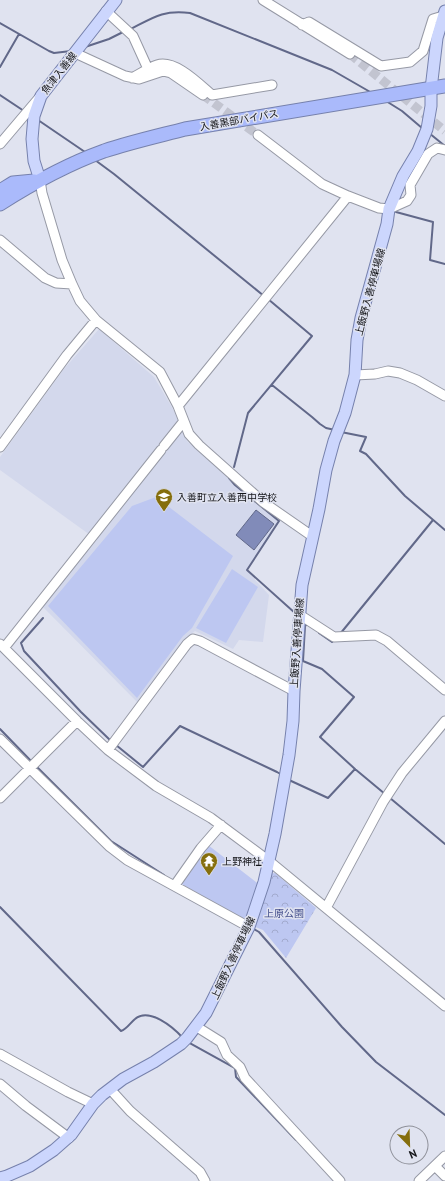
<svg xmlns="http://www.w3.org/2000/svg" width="445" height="1181" font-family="'PT Sans','Noto Sans JP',sans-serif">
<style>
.built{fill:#d3d8ec}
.grass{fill:#bdc7f1}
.forest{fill:url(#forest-crowns)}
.water{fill:#818bb9;stroke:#616889}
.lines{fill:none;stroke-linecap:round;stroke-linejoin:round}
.stream{stroke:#616889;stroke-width:2}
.minor-tunnel{stroke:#c2c4d0;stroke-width:9;stroke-dasharray:9 4.5;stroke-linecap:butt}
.minor-casing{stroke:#9699a5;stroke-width:11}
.major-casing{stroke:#7681ac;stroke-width:13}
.highway-casing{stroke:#7681ac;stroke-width:15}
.minor{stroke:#fff;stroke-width:9}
.major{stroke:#ccd6fd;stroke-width:11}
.highway{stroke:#aabafb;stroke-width:13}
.labels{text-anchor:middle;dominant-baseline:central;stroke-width:3;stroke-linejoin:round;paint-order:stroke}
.street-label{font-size:10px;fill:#15161a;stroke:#e0e3f0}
.poi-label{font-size:10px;fill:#15161a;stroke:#e0e3f0;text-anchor:start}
.park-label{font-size:10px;fill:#45508d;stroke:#e0e3f0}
</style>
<defs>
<pattern id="forest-crowns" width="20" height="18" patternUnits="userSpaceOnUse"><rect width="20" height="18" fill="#bdc7f1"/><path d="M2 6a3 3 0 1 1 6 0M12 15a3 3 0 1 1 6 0" fill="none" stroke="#a2aace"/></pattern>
</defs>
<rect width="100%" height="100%" fill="#e0e3f0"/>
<!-- built -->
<path class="built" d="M99 329 154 377 173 409 187 441 257 504 281 520 246 570 269 595 263 642 239 640 233 649 195 631 187 637 137 702 42 606 97 540 0 470V457L64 369Z"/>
<!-- grass -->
<path class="grass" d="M156 497 233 556 192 628 183 636 137 698 48 606 132 506Z
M232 569 258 587 226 643 196 628Z
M208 845 260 885 248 922 180 883Z"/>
<!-- forest -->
<path class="forest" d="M275 873 316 908 286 958 263 930 253 926 270 874Z"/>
<!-- water -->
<path class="water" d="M256 510 274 524 254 550 236 535Z"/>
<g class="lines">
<!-- stream -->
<path class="stream" d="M0 23 49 51 54 53 71 51
M129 30C154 17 162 10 190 13L332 70 372 93
M85 47 109 39 125 31
M0 67 19 34
M0 95 24 111
M386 101 402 111 422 128
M38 120 85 152
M429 133 445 146
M95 160 114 174 264 296
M396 212 433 222 430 260 445 264
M272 385 312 417 320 424 326 428 335 430
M341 432 366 437 360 451 366 454 405 496 445 530
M234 467 248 413 312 336 268 299
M229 478 235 485 279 521 247 570 295 613
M43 618 21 643 24 651 81 712 111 741
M309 625 308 624 305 626 303 661 322 669 354 697 320 737 355 769
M319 633 332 642 334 640
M340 634 433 520
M0 729 33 763
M116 745 143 767 180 726 277 772 282 775
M36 766 111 841 164 875
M289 780 328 798 355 769 385 794
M390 798 445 844
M0 907 121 1031C127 1029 130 1023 135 1019 149 1007 173 1027 183 1038
M252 928 259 932 342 1027 376 1062 445 1115
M188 1042 235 1068 236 1077 296 1140"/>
<!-- minor-tunnel -->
<path class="minor-tunnel" d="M350 54 445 131
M203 95 258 135"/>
<!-- minor casing -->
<g class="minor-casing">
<path id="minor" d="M263 0 350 54
M106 11 133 36 148 69
M302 25 309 22 381 66 410 62 423 51 433 19 443 16
M75 53 125 76 139 79 163 71 171 73 203 95
M132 78C140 74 148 68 157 65 175 59 199 84 212 95L272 85
M258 135 322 184 348 196 379 208 389 209 407 201 411 195 410 185 428 154 437 148 445 150
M0 144 39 98
M40 180 42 193 62 260 72 284 80 301 96 320 160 372 178 406 189 434 199 445 263 502 312 536
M0 240 45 278 56 283 72 284
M355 375 375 374 388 371 400 373 417 380 445 396
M178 406 348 196
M164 446 184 421
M0 447 67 355 96 320
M300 615 334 637 376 635 387 641 445 690
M0 644 77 721 108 750 156 786 211 818 269 861 445 1006
M4 648 161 450
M0 739 110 847 127 860 249 927
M108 750 187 644 193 639 200 641 294 691
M0 798 77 721
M175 885 201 848 221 825
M326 908 383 802 402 773 445 721
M197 1027 221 1042 227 1055 240 1067 245 1078 340 1181
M0 1054 68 1092 93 1104
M0 1084 26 1106 69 1138
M110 1089 130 1111 200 1172 205 1181
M435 1166 445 1176
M419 1181 445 1156"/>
</g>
<!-- major casing -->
<g class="major-casing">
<path id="major" d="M40 180 34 161 32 139 34 116 41 96 116 0
M0 1178 7 1176 30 1166 54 1150 71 1135 93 1104 102 1095 123 1079 154 1062 181 1044 187 1038 206 1013 249 927 264 882 275 834 289 755 293 721 294 691 302 585 319 509 326 470 334 441 345 413 355 375 357 340 361 318 387 224 389 209 403 176 418 151 427 129 431 106V89L437 38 445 11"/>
</g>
<!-- highway casing -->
<g class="highway-casing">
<path id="highway" d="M0 191 13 183 34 181
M0 204C33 183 68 164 104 151 131 142 158 136 185 129L445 86"/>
</g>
<!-- minor -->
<use href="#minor" class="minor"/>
<!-- major -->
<use href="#major" class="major"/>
<!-- highway -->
<use href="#highway" class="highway"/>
</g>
<!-- icons -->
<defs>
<g id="school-pin" transform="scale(0.9)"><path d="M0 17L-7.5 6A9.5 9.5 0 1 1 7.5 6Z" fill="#856e0d" stroke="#e0e3f0"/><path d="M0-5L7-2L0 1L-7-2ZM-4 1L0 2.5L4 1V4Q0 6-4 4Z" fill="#fff"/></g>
<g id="temple-pin" transform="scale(0.9)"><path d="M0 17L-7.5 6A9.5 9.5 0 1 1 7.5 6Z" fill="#856e0d" stroke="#e0e3f0"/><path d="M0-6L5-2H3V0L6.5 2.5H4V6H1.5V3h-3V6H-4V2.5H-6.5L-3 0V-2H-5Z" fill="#fff"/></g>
</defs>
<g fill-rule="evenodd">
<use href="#school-pin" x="164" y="497"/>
<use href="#temple-pin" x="209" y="861"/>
</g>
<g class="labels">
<!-- street labels -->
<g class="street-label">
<text transform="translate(59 73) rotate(-52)">魚津入善線</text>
<text transform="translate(239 120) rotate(-10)">入善黒部バイパス</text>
<text transform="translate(370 292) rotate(-75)">上飯野入善停車場線</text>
<text transform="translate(297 643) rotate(-86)">上飯野入善停車場線</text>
<text transform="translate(233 958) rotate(-65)">上飯野入善停車場線</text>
</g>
<!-- poi labels -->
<g class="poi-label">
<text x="177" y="497">入善町立入善西中学校</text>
<text x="222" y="861">上野神社</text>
</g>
<!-- park labels -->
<g class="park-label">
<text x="284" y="913">上原公園</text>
</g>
</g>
<!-- north arrow -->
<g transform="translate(409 1145) rotate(157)"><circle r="19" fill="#e0e3f0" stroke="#8f919a"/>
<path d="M0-3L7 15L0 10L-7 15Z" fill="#856e0d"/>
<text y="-6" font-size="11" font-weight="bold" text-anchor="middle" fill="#15161a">N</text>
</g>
</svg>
